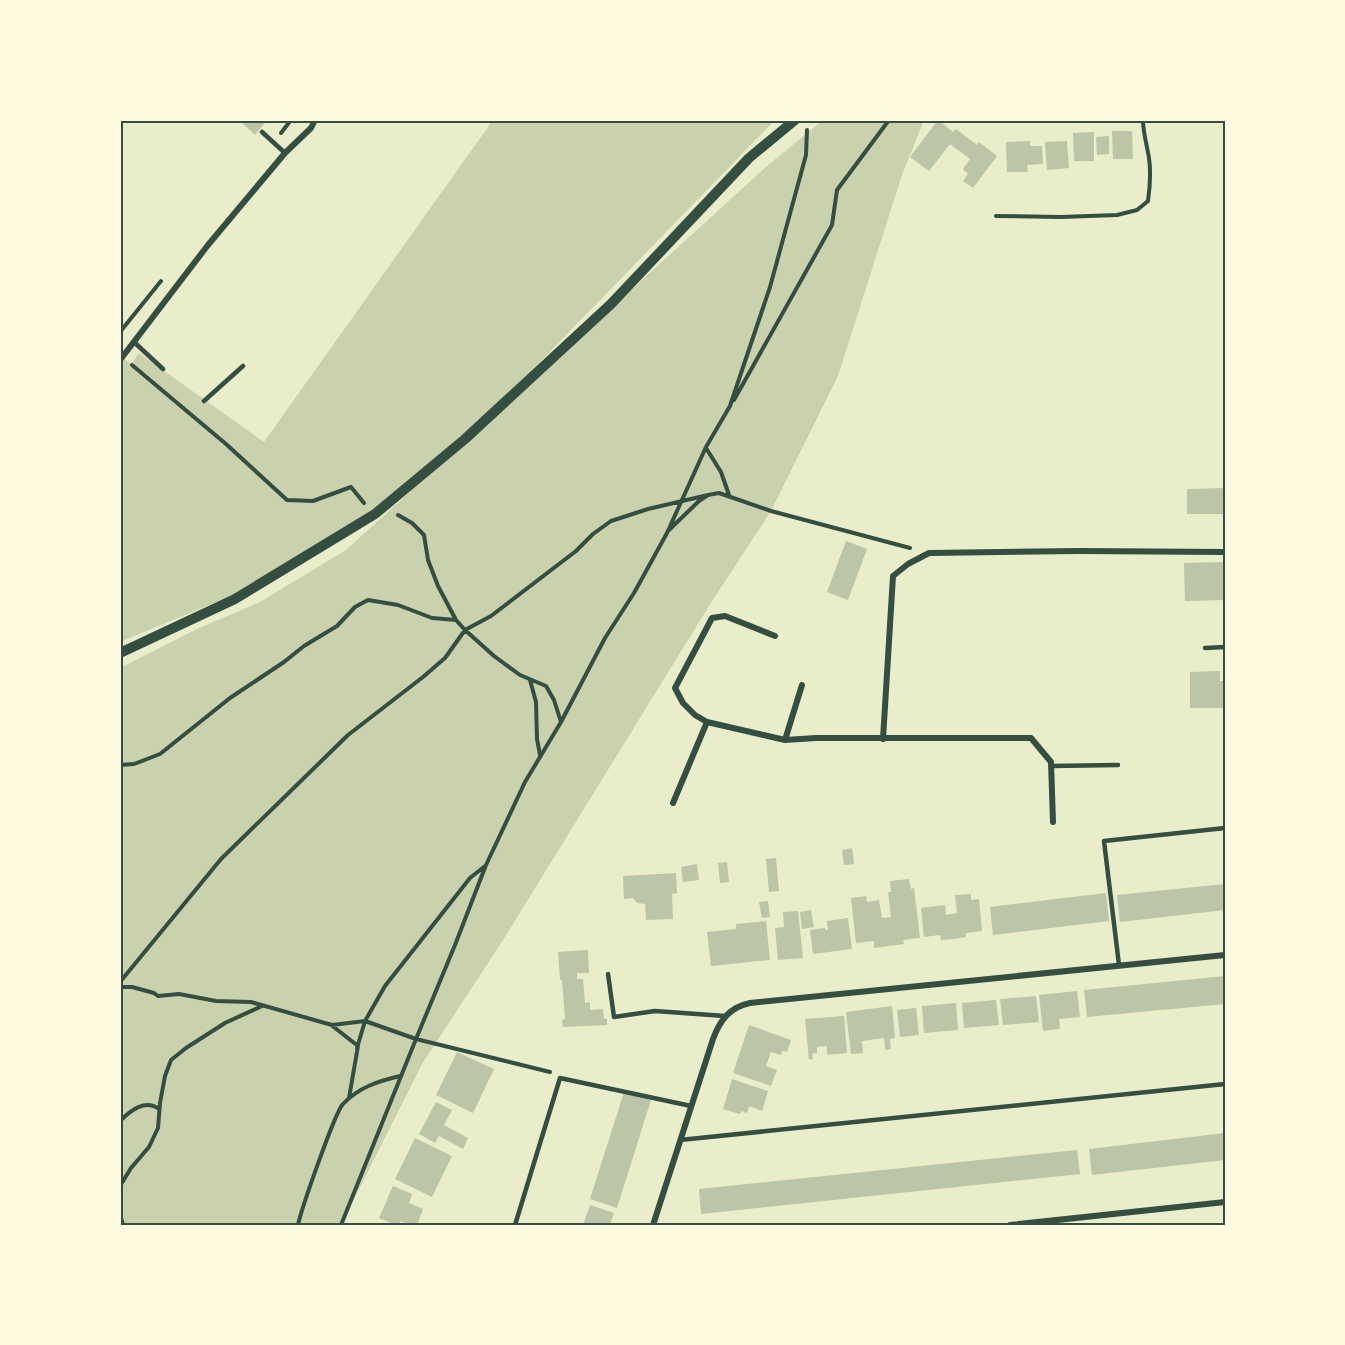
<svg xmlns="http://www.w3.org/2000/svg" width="1345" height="1345" font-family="'Asap Condensed',sans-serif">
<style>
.green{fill:#cad2ad}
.building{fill:#bcc5a7}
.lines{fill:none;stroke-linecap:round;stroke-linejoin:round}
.path{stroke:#344e41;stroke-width:4}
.service{stroke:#344e41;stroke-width:4.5}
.minor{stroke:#344e41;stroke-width:6}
.tertiary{stroke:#344e41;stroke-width:10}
.neatline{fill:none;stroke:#344e41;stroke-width:2}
</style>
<rect width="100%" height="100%" fill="#e9edc9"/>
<!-- green -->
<path class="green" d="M493 120H775L465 439 375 514 267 581 120 642V355L131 364 139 353 264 442Z
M823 120H924L902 175 838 376 771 511 709 606 503 940 422 1064 341 1225H120V668L197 629 258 603 346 550 767 166Z"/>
<!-- building -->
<path class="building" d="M239 120H267L255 135Z
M938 120 953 132 956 129 977 145 979 142 997 156 973 188 963 181 968 174 963 169 970 159 950 144 929 171 910 157Z
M1112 131H1132L1133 159H1113Z
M1094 132V161H1074L1073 133Z
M1109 136V154L1097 155 1096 137Z
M1030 141V146H1042L1043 164 1027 165 1028 172H1007L1006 142Z
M1067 141 1069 168 1047 170 1045 142Z
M1225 488V514H1187V489Z
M846 541 867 549 848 600 827 592Z
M1225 562V600L1185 601 1184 563Z
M1220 671V681H1225V708H1190V672Z
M852 848 854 864 844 865 842 850Z
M776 858 779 891 769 892 766 859Z
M727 862 729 882 720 883 718 863Z
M697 864 699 880 683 882 681 867Z
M676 873 677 893 672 894 673 919 646 920 645 904 637 903 633 898 624 899 623 876Z
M909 879 911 889 914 888 920 938 903 940 904 944 874 948V941L856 943 851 898 866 896 867 902 879 900 882 918 891 917 888 892H891L890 881Z
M1225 884V910L1120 922 1117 895Z
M1106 893 1109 921 993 935 990 907Z
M971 894V900L979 899 982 931 966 933V937L954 939 941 940 940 935 924 937 921 908 945 905 946 915 957 913 955 895Z
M768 901 770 917 762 918 759 902Z
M811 910 814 927 802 929 800 912Z
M798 911 803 958 778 960 775 928 784 927 783 912Z
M848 918 852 949 813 954 810 930 825 928V930H828L827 921Z
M766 921 770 960 711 966 707 932 736 929V924Z
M588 950 589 973H577V979H583L585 1003 590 1002V1010L603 1009 604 1019H607V1025L563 1027 562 1020 565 1019 562 980H560L558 952Z
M1225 976V1004L1087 1017 1084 990Z
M1077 991 1080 1017 1059 1019 1060 1029 1043 1031 1039 995Z
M1036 996 1039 1022 1003 1025 1000 999Z
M996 1000 999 1025 964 1028 962 1003Z
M956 1003 958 1030 924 1033 922 1006Z
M892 1006 895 1038 890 1039 891 1049 885 1050 884 1038 862 1041 863 1053 851 1054 846 1012Z
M916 1008 919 1035 900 1037 897 1010Z
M844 1016 847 1053 827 1055V1046L817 1047V1053L812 1054 813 1059 809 1060 805 1019Z
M749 1025 791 1040 787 1052 782 1051 781 1055 771 1052 766 1066 777 1070 771 1086 733 1073Z
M457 1052 494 1069 473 1113 436 1095Z
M732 1079 768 1091 762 1111 749 1106 747 1113 741 1111 740 1114 723 1109Z
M624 1092 651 1100 617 1208 590 1199Z
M436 1102 452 1110 444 1125 468 1138 463 1149 439 1136 435 1143 419 1134Z
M1225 1133V1160L1092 1175 1089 1149Z
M415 1138 452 1156 432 1197 395 1179Z
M1077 1150 1080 1174 701 1214 699 1189Z
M393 1186 412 1194 409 1203 423 1209 417 1225H411L400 1221 399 1225H395L379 1218Z
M590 1205 614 1213 610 1225H583Z"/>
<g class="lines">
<!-- path -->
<path class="path" d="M281 133 291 120
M996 216 1061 217 1117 215 1137 210 1148 201C1150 187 1151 172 1149 158 1147 145 1143 133 1143 120
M120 332 161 281
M132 365 226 444 287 500 313 501 351 487 364 503
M734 400 832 225 837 190 889 120
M706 448 721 472 729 495
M398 515 412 523 424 535 428 560 438 586 456 620 465 630 494 656 520 675 546 686 554 700 561 722
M669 530 699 501 708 495 719 493 771 511 910 548
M530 680 536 702 537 739 540 755
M120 765 134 764 160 754 230 698 284 662 304 646 337 626 355 607 368 600 398 605 432 618 456 620
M120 982 221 859 348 735 423 677 445 658 465 630 491 616 576 551 593 534 611 521 648 509 708 495
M120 987H132L154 993 158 996 179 994 216 1001 251 1002 332 1025 365 1021 416 1039 455 945 486 865 525 782 561 722 605 638 634 593 667 533 706 447 730 406 770 287 806 155 807 130
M330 1024 358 1046 349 1098
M357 1048 365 1021 385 986 470 878 485 866
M120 1121C131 1110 145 1099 159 1109
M120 1186 131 1168 149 1147 158 1128 160 1103 165 1076 171 1060 186 1048 225 1023 262 1006
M120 1214 123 1225
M298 1225C301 1210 335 1112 343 1104 359 1087 379 1081 400 1076
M341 1225 416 1039 550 1072"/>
<!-- service -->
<path class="service" d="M262 132 285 153
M134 342 163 369
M204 401 243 366
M1205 648 1225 647
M1051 766 1118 765
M1119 965 1104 841 1225 828
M608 974 614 1017 655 1011 725 1016
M680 1140 1225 1084
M515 1225 560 1078 691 1106"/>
<!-- minor -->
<path class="minor" d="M120 360 208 245 285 153 311 128 315 120
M775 636 725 616 712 618 675 688 683 703 695 715 707 722 785 740 816 738H1031L1051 762 1053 822
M883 739 893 576 908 564 929 553 1080 551 1225 552
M785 740 802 685
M673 803 707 722
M653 1225 713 1039C720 1020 730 1007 750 1003L1225 955
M1010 1225 1225 1202"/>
<!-- tertiary -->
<path class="tertiary" d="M120 653 235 599 375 514 465 439 611 304 749 158 795 120"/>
</g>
<!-- border -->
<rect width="1345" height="1345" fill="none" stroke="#fefae0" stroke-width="243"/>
<rect x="122" y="122" width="1102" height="1102" class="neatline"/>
</svg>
